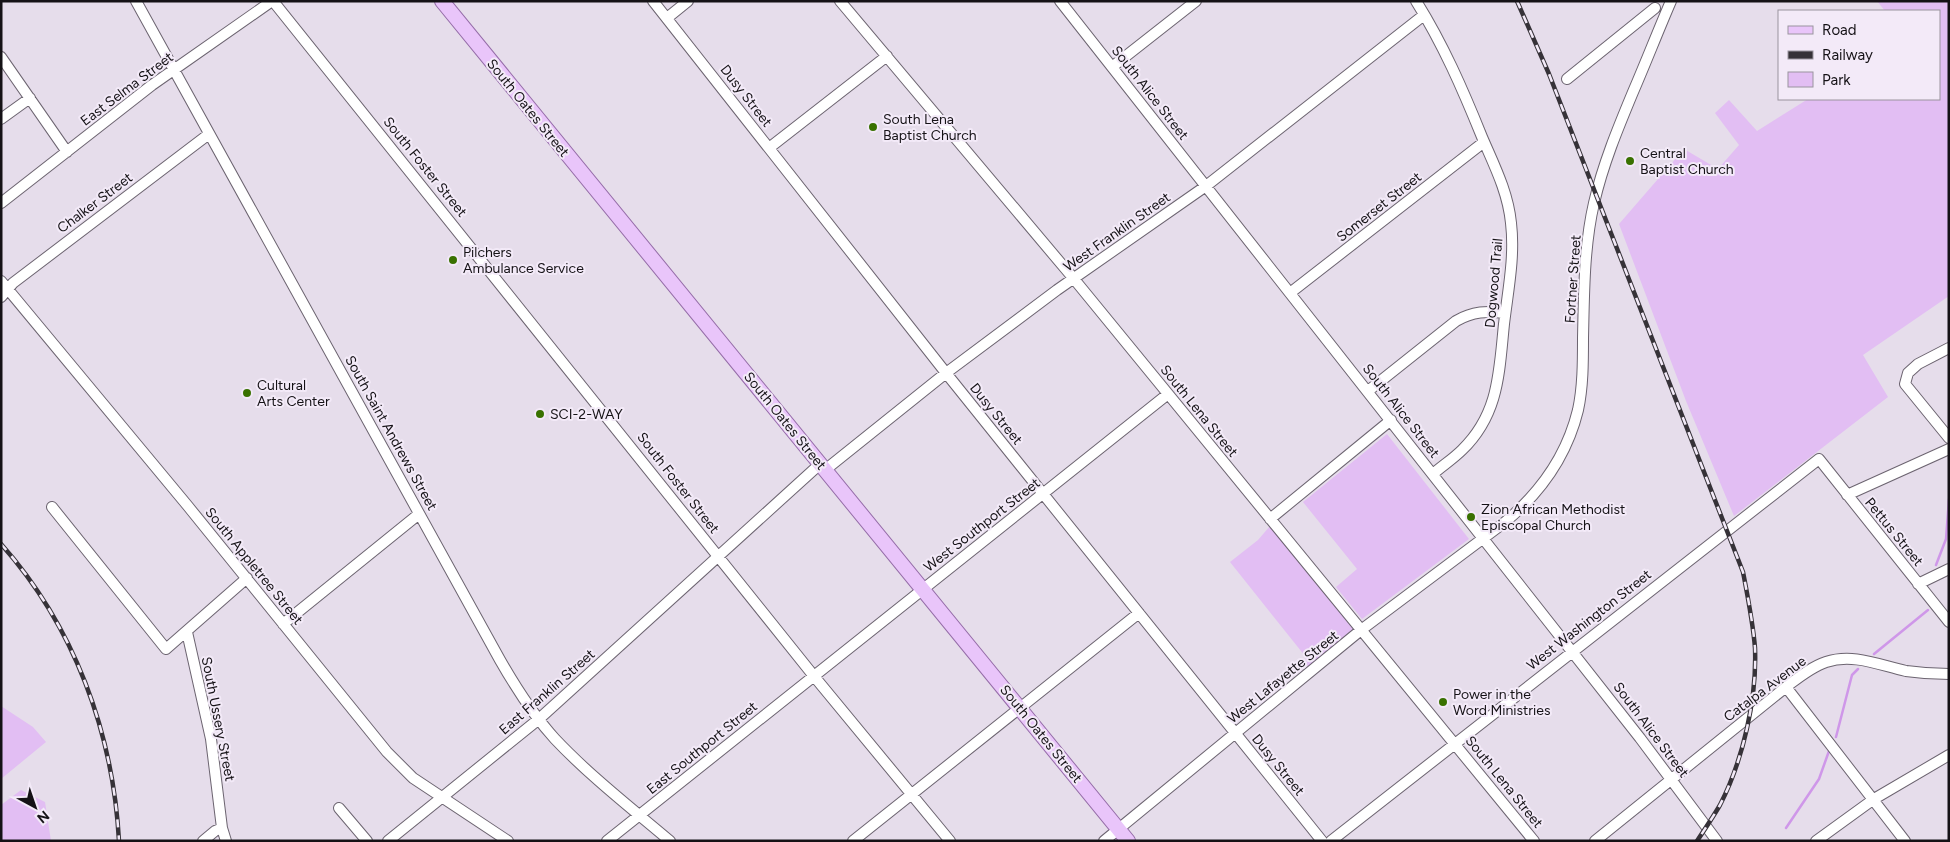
<svg xmlns="http://www.w3.org/2000/svg" width="1950" height="842" font-family="Figtree,sans-serif">
<style>
.green{fill:#e2bef3}
.lines{fill:none;stroke-linecap:round;stroke-linejoin:round}
.stream{stroke:#cf97e9;stroke-width:2.5}
.minor-casing{stroke:#6c6470;stroke-width:12}
.major-casing{stroke:#956da8;stroke-width:16}
.minor{stroke:#fff;stroke-width:10}
.major{stroke:#e9c5fa;stroke-width:14}
.rail-casing{stroke:#363238;stroke-width:4.5}
.rail{stroke:#f3eaf8;stroke-width:2.5;stroke-dasharray:8;stroke-linecap:butt}
.poi-dot{fill:#397100;stroke:#f3eaf8;stroke-width:2}
.labels{text-anchor:middle;dominant-baseline:central;stroke-width:4;stroke-linejoin:round;paint-order:stroke}
.street-label{font-size:14px;fill:#151216;stroke:#f3eaf8}
.poi-label{font-size:14px;fill:#151216;stroke:#f3eaf8;text-anchor:start}
</style>
<rect width="100%" height="100%" fill="#e6ddeb"/>
<!-- green -->
<path class="green" d="M1877 1H1949V296L1863 355 1888 397 1734 516 1686 401 1619 224 1684 149 1718 169 1739 145 1715 113 1729 100 1757 131 1808 99H1939V11H1885Z
M1387 434 1469 539 1362 619 1336 587 1357 569 1303 502Z
M1270 526 1354 629 1308 668 1305 656 1230 562 1258 540Z
M1 706 33 727 46 742 1 779Z
M21 790 45 802 51 841H1V805Z"/>
<g class="lines">
<!-- stream -->
<path class="stream" d="M1936 565 1946 539 1949 499
M1874 654 1928 610
M1836 737 1852 675 1858 669
M1786 828 1819 779 1829 751"/>
<!-- minor casing -->
<g class="minor-casing">
<path id="minor" d="M136 1 500 660C516 688 533 715 555 739 590 776 631 808 670 841
M273 1 813 675 950 841
M653 1 946 373 1322 841
M840 1 1074 279 1534 841
M1060 1 1640 738 1717 841
M1416 1C1443 44 1463 90 1482 137 1494 165 1508 192 1511 223 1515 257 1508 290 1504 324 1499 373 1499 414 1462 450 1453 459 1442 466 1433 474
M667 18 688 1
M1 57 67 152
M1112 67 1196 1
M1567 79 1655 8
M1 119 30 98
M769 148 887 56
M1 203 152 85 272 1
M1 281 187 505 387 752 413 778 508 841
M1290 293 1484 142
M1 297 13 283 209 134
M1949 348 1918 364 1908 373 1905 384 1949 438
M1368 391 1456 321C1473 311 1487 311 1505 313
M825 470 946 373 1057 290 1206 186 1424 15
M1847 495 1949 449
M52 507 166 649 247 578
M1270 519 1391 420
M1918 584 1949 569
M283 624 419 514
M187 632 211 739 222 828 226 841
M1786 687 1905 841
M339 808 367 841
M203 841 215 831 222 828
M388 841 539 719 820 464
M607 841 1168 394
M853 841 1139 613
M1104 841 1361 630 1505 522C1540 493 1567 455 1578 410 1583 387 1583 362 1583 338 1584 293 1584 246 1594 203 1603 164 1618 128 1633 92 1646 62 1658 31 1671 1
M1331 841 1819 459 1949 622
M1595 841 1786 687C1798 678 1811 667 1826 662 1853 653 1879 665 1906 671 1920 673 1935 674 1949 674
M1816 841 1874 799 1949 755"/>
</g>
<!-- major casing -->
<g class="major-casing">
<path id="major" d="M442 1 1128 841"/>
</g>
<!-- minor -->
<use href="#minor" class="minor"/>
<!-- major -->
<use href="#major" class="major"/>
<!-- rail casing -->
<g class="rail-casing">
<path id="rail" d="M1517 1 1549 74 1743 572C1748 598 1753 623 1755 648 1757 699 1743 760 1720 805 1713 817 1705 829 1697 841
M1 544C74 626 113 732 119 841"/>
</g>
<!-- rail -->
<use href="#rail" class="rail"/>
</g>
<!-- markers -->
<g class="poi-dot">
<circle cx="873" cy="127" r="5"/>
<circle cx="1630" cy="161" r="5"/>
<circle cx="453" cy="260" r="5"/>
<circle cx="247" cy="393" r="5"/>
<circle cx="540" cy="414" r="5"/>
<circle cx="1471" cy="517" r="5"/>
<circle cx="1443" cy="702" r="5"/>
</g>
<g class="labels">
<!-- street labels -->
<g class="street-label">
<text transform="translate(127 89) rotate(-37)">East Selma Street</text>
<text transform="translate(1150 93) rotate(52)">South Alice Street</text>
<text transform="translate(746 96) rotate(52)">Dusy Street</text>
<text transform="translate(528 108) rotate(51)">South Oates Street</text>
<text transform="translate(425 167) rotate(51)">South Foster Street</text>
<text transform="translate(95 203) rotate(-37)">Chalker Street</text>
<text transform="translate(1379 207) rotate(-38)">Somerset Street</text>
<text transform="translate(1117 232) rotate(-35)">West Franklin Street</text>
<text transform="translate(1573 279) rotate(-86)">Fortner Street</text>
<text transform="translate(1494 283) rotate(-85)">Dogwood Trail</text>
<text transform="translate(1199 411) rotate(51)">South Lena Street</text>
<text transform="translate(1401 411) rotate(52)">South Alice Street</text>
<text transform="translate(996 414) rotate(51)">Dusy Street</text>
<text transform="translate(785 421) rotate(51)">South Oates Street</text>
<text transform="translate(391 433) rotate(61)">South Saint Andrews Street</text>
<text transform="translate(678 483) rotate(52)">South Foster Street</text>
<text transform="translate(982 525) rotate(-38)">West Southport Street</text>
<text transform="translate(1894 532) rotate(51)">Pettus Street</text>
<text transform="translate(254 566) rotate(51)">South Appletree Street</text>
<text transform="translate(1589 620) rotate(-38)">West Washington Street</text>
<text transform="translate(1283 677) rotate(-39)">West Lafayette Street</text>
<text transform="translate(1765 689) rotate(-37)">Catalpa Avenue</text>
<text transform="translate(547 692) rotate(-41)">East Franklin Street</text>
<text transform="translate(218 719) rotate(79)">South Ussery Street</text>
<text transform="translate(1651 730) rotate(53)">South Alice Street</text>
<text transform="translate(1041 734) rotate(51)">South Oates Street</text>
<text transform="translate(702 748) rotate(-39)">East Southport Street</text>
<text transform="translate(1278 765) rotate(51)">Dusy Street</text>
<text transform="translate(1504 782) rotate(51)">South Lena Street</text>
</g>
<!-- poi labels -->
<g class="poi-label">
<text x="883" y="119">South Lena<tspan x="883" dy="16">Baptist Church</tspan></text>
<text x="1640" y="153">Central<tspan x="1640" dy="16">Baptist Church</tspan></text>
<text x="463" y="252">Pilchers<tspan x="463" dy="16">Ambulance Service</tspan></text>
<text x="257" y="385">Cultural<tspan x="257" dy="16">Arts Center</tspan></text>
<text x="550" y="414">SCI-2-WAY</text>
<text x="1481" y="509">Zion African Methodist<tspan x="1481" dy="16">Episcopal Church</tspan></text>
<text x="1453" y="694">Power in the<tspan x="1453" dy="16">Word Ministries</tspan></text>
</g>
</g>
<!-- border -->
<rect width="1950" height="842" fill="none" stroke="#151216" stroke-width="5"/>
<!-- legend -->
<rect x="1778" y="10" width="162" height="90" fill="#f3eaf8" stroke="#9a949e"/>
<rect x="1788" y="26" width="25" height="8" fill="#e9c5fa" stroke="#9a949e"/>
<text x="1822" y="35" font-size="15" fill="#151216">Road</text>
<rect x="1788" y="51" width="25" height="8" fill="#363238" stroke="#9a949e"/>
<text x="1822" y="60" font-size="15" fill="#151216">Railway</text>
<rect x="1788" y="72" width="25" height="15" fill="#e2bef3" stroke="#9a949e"/>
<text x="1822" y="85" font-size="15" fill="#151216">Park</text>
<!-- north arrow -->
<g transform="translate(35 807) rotate(140)" stroke="#f3eaf8" stroke-width="4" paint-order="stroke">
<path d="M0-4L9 19L0 12L-9 19Z" fill="#151216"/>
<text y="-8" font-size="14" font-weight="bold" text-anchor="middle" fill="#151216">N</text>
</g>
</svg>
